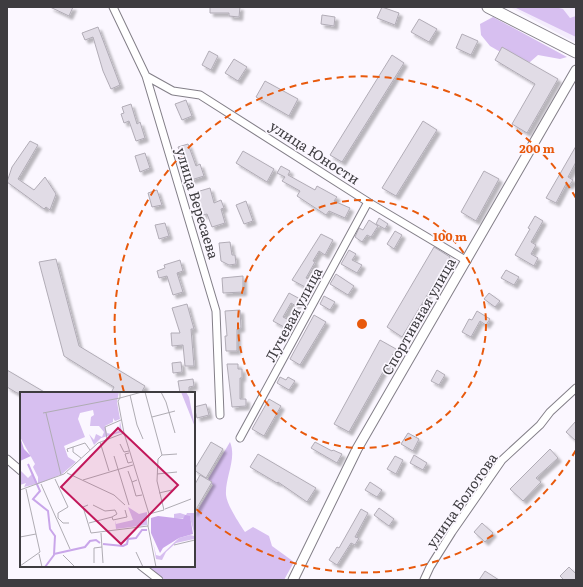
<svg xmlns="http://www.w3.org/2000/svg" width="583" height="587" font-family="Literata,serif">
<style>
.built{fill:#f4ecfd}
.green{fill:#d7bff0}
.building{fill:#e1dce6;stroke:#b1acb6;filter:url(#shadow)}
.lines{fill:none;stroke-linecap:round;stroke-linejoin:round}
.minor-casing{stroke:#837f88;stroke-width:9}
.tertiary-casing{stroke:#837f88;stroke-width:11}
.secondary-casing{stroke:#837f88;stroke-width:13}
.minor{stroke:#fff;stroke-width:7}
.tertiary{stroke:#fff;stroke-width:9}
.secondary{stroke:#fff;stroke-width:11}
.ring{fill:none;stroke:#e8590c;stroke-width:2;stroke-dasharray:7 5}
.labels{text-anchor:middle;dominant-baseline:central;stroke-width:3.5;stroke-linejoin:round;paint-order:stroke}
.street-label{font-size:14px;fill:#3e3c40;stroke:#fbf7ff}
.inset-river{fill:none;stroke:#c9a6ea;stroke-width:2}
.inset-road{fill:none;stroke:#afacb3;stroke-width:1}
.view{fill:#c2185b;fill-opacity:0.15;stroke:#c2185b;stroke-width:2}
.inset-edge{fill:none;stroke:#3e3c40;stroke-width:2}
.centre{fill:#e8590c;stroke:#fbf7ff;stroke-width:2}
.ring-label{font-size:12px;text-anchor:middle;font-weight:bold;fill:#e8590c;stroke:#fbf7ff;stroke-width:3.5;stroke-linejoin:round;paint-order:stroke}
</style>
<defs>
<filter id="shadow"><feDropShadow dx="3.5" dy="3.5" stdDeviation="1" flood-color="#0004"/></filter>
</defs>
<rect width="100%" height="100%" fill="#fbf7ff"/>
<!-- built -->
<path class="built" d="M510 7H576V43Z"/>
<!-- green -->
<path class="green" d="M514 7H555L563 9 570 18 576 16V37Z
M493 17 567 57 560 59 538 55 530 62 516 61 490 46 481 35 480 24Z
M230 442C237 459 225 477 226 495 227 505 239 523 245 532L253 527 269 536 272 546 294 562 284 580H165L148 566H194V516L213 485 207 481Z"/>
<!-- building -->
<path class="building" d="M50 7H73L69 16Z
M210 7H240L239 17 229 16V13H210Z
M382 7 399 13 395 25 377 18Z
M322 15 335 17 334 26 321 24Z
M419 19 437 29 429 42 411 32Z
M98 27 120 85 111 89 103 71 93 37 85 40 82 33Z
M462 34 478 41 471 55 456 48Z
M502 47 558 79 527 133 512 124 535 84 495 60Z
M209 51 218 56 211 70 202 65Z
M392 55 404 63 342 162 330 155Z
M234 59 247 67 238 81 225 73Z
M265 81 298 99 289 116 256 97Z
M186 100 192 116 182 120 175 104Z
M131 104 137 124 140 122 145 138 136 141 129 121 124 123 121 114 124 113 122 107Z
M423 121 437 130 396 196 382 188Z
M30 141 38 145 18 179 34 190 45 177 56 194 50 210 46 207 44 209 7 182 12 167Z
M188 144 196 166 200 164 204 176 191 180 178 147Z
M576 146V162L568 177 573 180 569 186 566 184 556 203 546 198Z
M243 151 274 169 267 182 236 163Z
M145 153 150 168 140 172 135 156Z
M281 166 290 171 288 175 315 190 317 186 337 197 334 201 350 208 345 218 329 211 326 215 297 196 300 191 282 181 285 177 277 173Z
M484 171 499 179 476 221 461 212Z
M210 188 214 203 221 200 224 208 221 209 225 223 212 227 207 214 203 215 193 193Z
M157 190 162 205 152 207 148 193Z
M246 201 253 221 244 224 236 205Z
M535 216 543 221 531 242 536 245 531 254 538 258 534 266 515 255 530 229 528 228Z
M379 218 388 224 385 229 376 224Z
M369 220 378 226 371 237 367 235 362 242 355 237 359 228 363 230Z
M165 223 169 236 159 239 155 225Z
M395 231 402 235 394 249 387 244Z
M321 234 333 240 325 255 319 251 313 261 315 262 306 278 311 280 307 288 292 280Z
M230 242 232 255H235L236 264 229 265 221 261 219 243Z
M434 247 450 257 402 337 387 327Z
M349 250 356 254 352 260 362 265 357 273 341 264Z
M56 259 79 346 145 386 141 393H111L114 387 64 356 39 262Z
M180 260 183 271 177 273 183 292 173 295 167 276 159 278 157 271 165 268 164 265Z
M506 270 519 277 514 285 501 278Z
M336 274 354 286 348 295 330 284Z
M243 276V292L223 293 222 278Z
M289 293 300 299 296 306 291 303 283 317 289 320 284 327 273 321Z
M489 293 500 301 495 307 484 299Z
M324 296 335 302 330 310 320 304Z
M187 304 194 329H191L194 366H185L183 345 172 346 171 333H180L172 308Z
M240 310 241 328 237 329V351H226L225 336H227L225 311Z
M477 311 490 319 486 325 480 321 471 337 462 332 469 319 472 320Z
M314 315 326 322 300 365 290 359Z
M380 340 396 349 349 432 334 424Z
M181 362 182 372 173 373 172 363Z
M227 364H238V369H242V378H240V399H246V406L232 407Z
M7 370 46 393H17L7 387Z
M437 370 445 375 439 385 431 381Z
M280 377 286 380 288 377 295 381 289 390 277 383Z
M193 379 194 386 189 387V393H180L178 381Z
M269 399 281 406 264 436 252 429Z
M206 404 209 415 197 418 194 407Z
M576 421V441L566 432Z
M408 433 419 439 413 451 401 444Z
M211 442 223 449 206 478 194 470Z
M315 442 332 451 333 450 342 454 337 463 311 448Z
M550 449 558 458 536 478 541 482 523 501 510 489Z
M258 454 316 488 307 502 278 482 277 483 250 467Z
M414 455 427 463 423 470 410 463Z
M395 456 403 460 396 474 387 469Z
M200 475 212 482 194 513V486Z
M370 482 382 490 377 497 365 490Z
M379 508 394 519 389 526 374 515Z
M361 509 368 513 355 537 359 538 355 545 351 543 337 565 329 560 337 547 339 548Z
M482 523 493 533 485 542 474 532Z
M569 567 576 574V580H564L560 576Z
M485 571 499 580H479Z"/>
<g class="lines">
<!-- minor casing -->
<g class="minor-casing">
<path id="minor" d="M113 7 146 76 216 311 220 415
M146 76 173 91 200 95 368 202 467 261
M240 438 368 202
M7 459 21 471
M141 566 159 580
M424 580 430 567 452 532 502 460 540 425 550 412 576 388"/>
</g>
<!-- tertiary casing -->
<g class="tertiary-casing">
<path id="tertiary" d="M293 580 357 449 576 70"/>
</g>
<!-- secondary casing -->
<g class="secondary-casing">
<path id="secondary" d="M488 7 576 52"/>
</g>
<!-- minor -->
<use href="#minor" class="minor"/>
<!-- tertiary -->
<use href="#tertiary" class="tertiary"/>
<!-- secondary -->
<use href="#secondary" class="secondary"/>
</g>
<!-- distance rings -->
<g class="ring">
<circle cx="362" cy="324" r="124"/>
<path d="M576 450A248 248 0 0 1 194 507M124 392A248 248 0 0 1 576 198"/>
</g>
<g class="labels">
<!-- street labels -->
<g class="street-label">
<text transform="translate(315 152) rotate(33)">улица Юности</text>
<text transform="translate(198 203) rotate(73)">улица Вересаева</text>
<text transform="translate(293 314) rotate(-62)">Лучевая улица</text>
<text transform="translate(418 316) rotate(-60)">Спортивная улица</text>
<text transform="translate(461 500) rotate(-55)">улица Болотова</text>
</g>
</g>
<!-- overview -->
<g transform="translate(20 392)">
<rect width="175" height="175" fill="#fbf7ff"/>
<path d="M0 0H103H99L97 10 100 27 95 29 93 26V30L85 34 87 41 91 42 99 39 100 29 102 40 81 46 74 53 69 42 74 48 76 42 82 45 84 40 79 34H70L71 25 74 23 73 18 60 21 58 27 65 45 44 54 48 65 56 70 42 82 18 92V85L13 75 15 72 0 45ZM161 0H166L169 5 175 35ZM0 78 8 86 13 81 16 92 4 95 6 91 0 93ZM108 115 119 122 127 120V133L96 137 95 128 96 132 113 128ZM160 121 166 123 167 121H175V144L170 126 154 127V122ZM170 143 174 144V147L156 151 146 160 142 168 136 167 133 150 136 163 140 164 159 146Z" fill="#d7bff0"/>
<path d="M0 45 4 57 11 64 0 69ZM165 123 170 124 173 142 159 146 143 156 140 161 131 141V126L138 124 163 127Z" fill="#c9a6ea"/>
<path class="inset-river" d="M8 72 20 99 13 107 28 119 30 137 35 144 34 163 25 175M83 152 103 154 107 152 108 147 116 146 122 138H127M34 162 65 155 70 149 76 148 80 151"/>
<path class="inset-road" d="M125 0 142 63 138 67 137 89 144 118 129 122M141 0 146 10 155 41M110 3 117 33 123 47M23 21 100 6V0M26 21 41 83M132 25 155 19M104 41 129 122 128 134 136 175M87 47 85 35 101 28M80 50 89 79M100 52 104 60 109 59M53 55V60L61 66M48 60 47 57 65 51 70 58M109 61 105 62 108 71 112 70M142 63 157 62M94 64 109 113M108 79 112 90 117 88M47 81 94 103 105 113M137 82 157 80M35 87 48 115 38 121V126L43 131H49M63 88 113 73M112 90 116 104 122 103M21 92 50 157M0 98 44 82 78 51 104 41 98 9 100 6 122 0M139 101 152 98M68 113 63 115 71 141 128 134M73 113 85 119 95 118 97 122 92 125M145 117 171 107M69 131 92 125 93 128 107 125 105 118M81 141 83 171M0 145 16 142M154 153 175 148M116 160 123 175M19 162 22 175M43 163 55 175M74 171V156L82 155M0 174 20 160 6 97"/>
<path class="view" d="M98 36 158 93 101 152 41 95Z"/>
<rect width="175" height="175" class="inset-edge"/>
</g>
<circle cx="362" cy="324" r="6" class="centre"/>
<g class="ring-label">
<text x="537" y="153">200 m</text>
<text x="450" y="241">100 m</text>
</g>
<!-- border -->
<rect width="583" height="587" fill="none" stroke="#3e3c40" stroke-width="16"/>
</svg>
